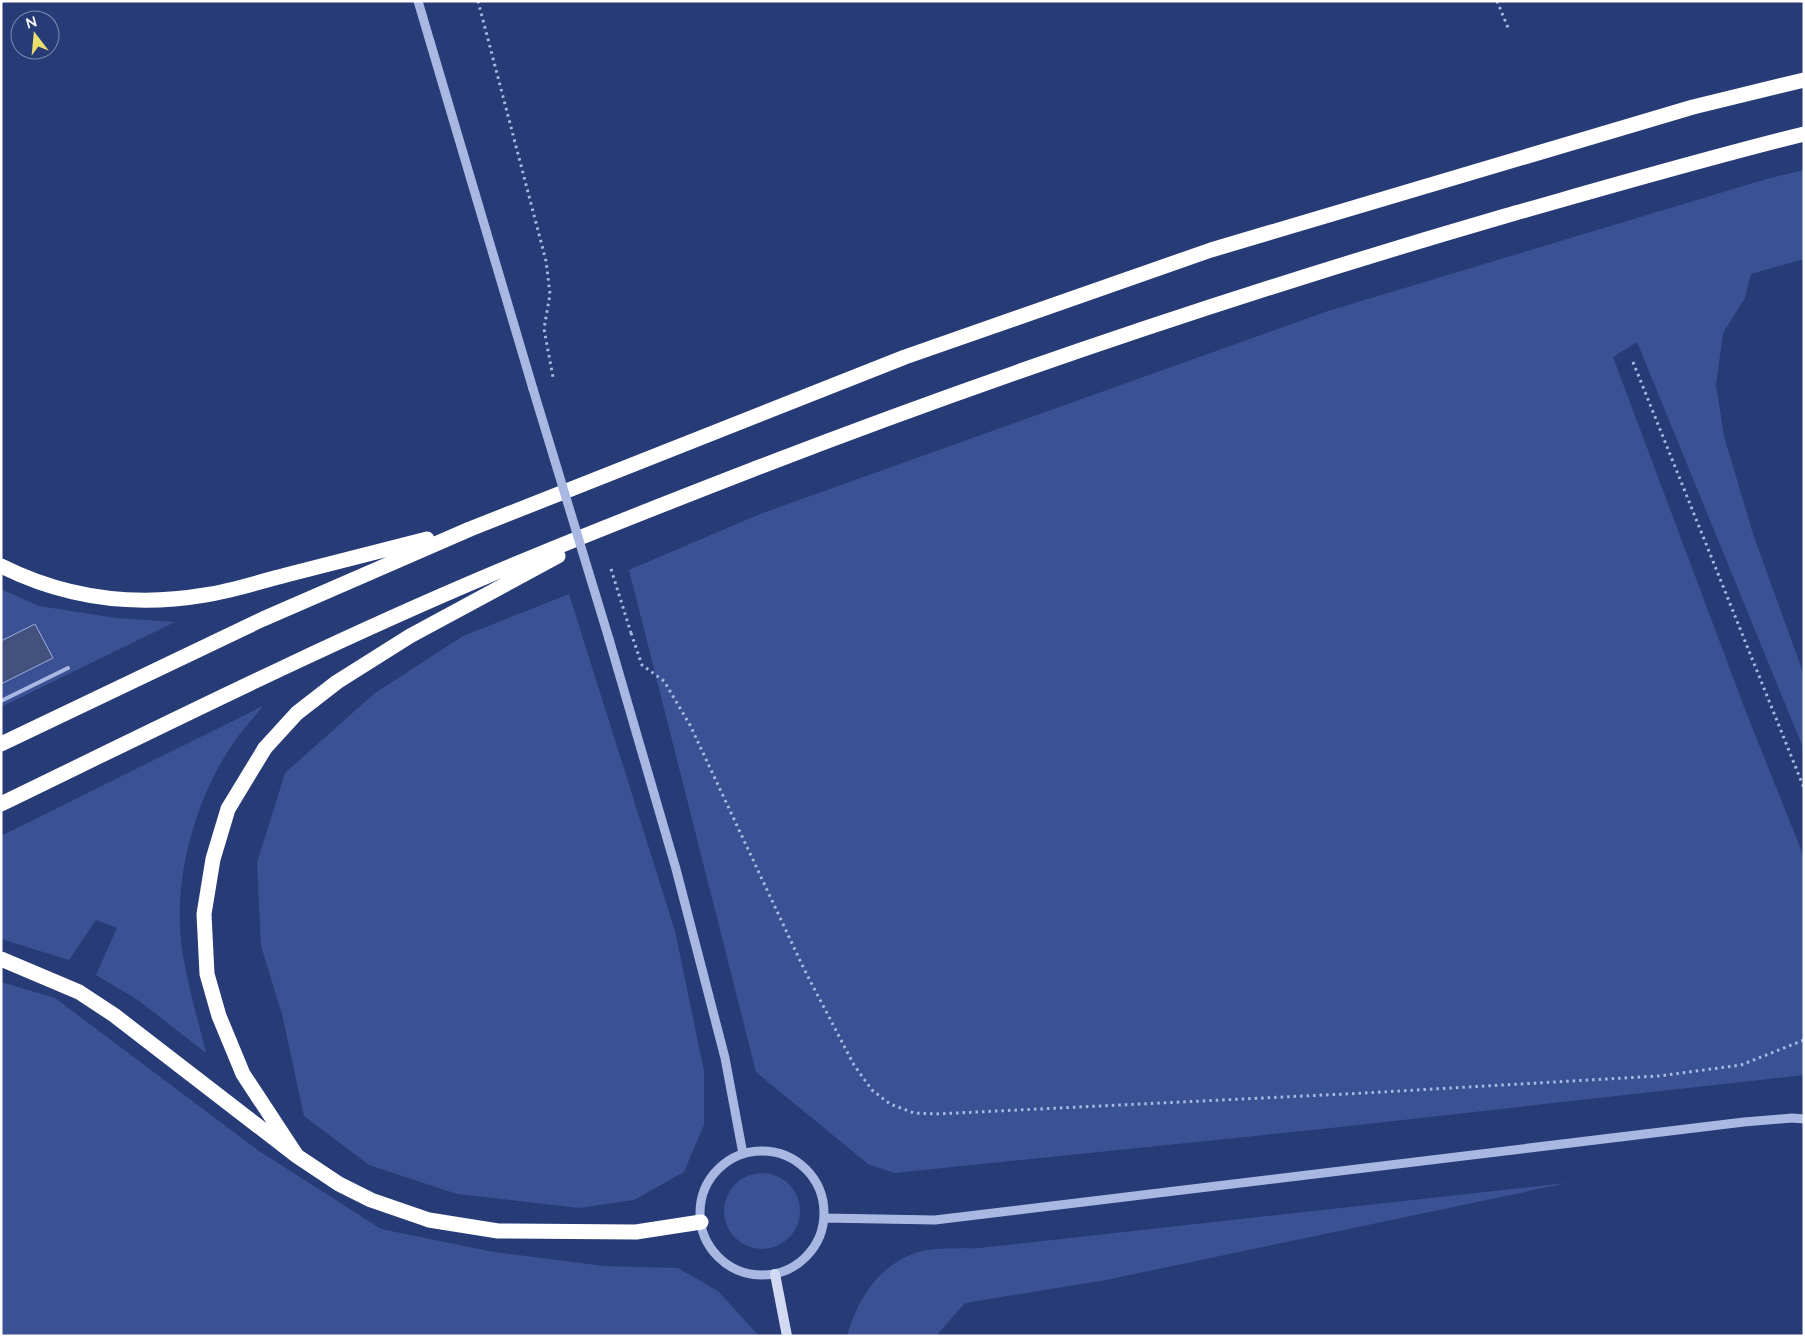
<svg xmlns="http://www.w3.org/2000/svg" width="1805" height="1337" font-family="Lato,sans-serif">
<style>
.green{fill:#3a5294}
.water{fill:#43517e;stroke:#9db0e3}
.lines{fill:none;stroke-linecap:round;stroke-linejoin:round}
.path{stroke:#a8b8e2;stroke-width:3;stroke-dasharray:2.5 4;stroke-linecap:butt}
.service{stroke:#a8b8e2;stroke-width:4}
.tertiary{stroke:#a8b8e2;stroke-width:9}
.secondary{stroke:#d1d9f3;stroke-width:10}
.motorway{stroke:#fff;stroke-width:15}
.path-bridge{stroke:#a8b8e2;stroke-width:3;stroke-dasharray:2.5 4;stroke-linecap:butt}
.tertiary-bridge{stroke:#a8b8e2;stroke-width:9}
</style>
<rect width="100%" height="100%" fill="#273b77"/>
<!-- green -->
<path class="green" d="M1804 170V259L1751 274 1745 298 1723 333 1716 385 1724 436 1753 534 1804 675V750L1637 342 1613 357 1746 712 1804 857V1075L1322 1129 894 1173 868 1164 756 1072 629 570 760 514 1328 311 1770 178Z
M1 589 39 606 116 618 175 622 1 707V684L53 658 35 624 1 641Z
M569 594 675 931 704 1071V1125L684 1172 634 1200 579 1208 457 1194 369 1165 304 1116 282 1014 261 946 257 863 285 773 375 693 463 636Z
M263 706C253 719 241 731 232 745 193 803 171 886 183 956 189 989 198 1021 206 1053L138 1000 96 975 117 928 96 920 69 960 1 939V836Z
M1 982 55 998 259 1151 381 1229 494 1252 604 1266 678 1268 718 1291 759 1336H1Z
M724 1211a38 38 0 1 1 76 0a38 38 0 1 1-76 0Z
M1567 1183 1106 1280 965 1303 936 1336H847C857 1299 880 1264 918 1252 934 1247 962 1249 979 1248Z"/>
<!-- water -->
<path class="water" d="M35 624 53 658 1 684V641Z"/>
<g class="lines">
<!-- path -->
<path class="path" d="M478 1 546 261 550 294 544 329 553 377
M1497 1 1509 30
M1633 362 1804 788
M631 633 642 665 664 681 690 725 804 969 854 1065 872 1090 890 1104 914 1113 936 1114 1365 1093 1659 1076 1741 1065 1804 1040"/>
<!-- service -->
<path class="service" d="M1 701 68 668"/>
<!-- tertiary -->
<path class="tertiary" d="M418 1 533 389
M609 639 676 869 725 1058 743 1154
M700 1213a62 62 0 1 1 124 0a62 62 0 1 1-124 0Z
M824 1218 935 1220 1744 1122 1792 1118 1804 1119"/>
<!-- secondary -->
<path class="secondary" d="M775 1274 787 1336"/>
<!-- motorway -->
<path class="motorway" d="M1 566C65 598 135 607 205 595 232 591 259 582 286 575 333 563 380 551 427 539
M1 744 263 619 470 529 905 357 1211 250 1693 107 1804 80
M1 804C164 725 326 644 492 574 581 536 672 501 762 466 1006 372 1254 289 1505 216 1604 188 1703 159 1804 134
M1 959 79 992 114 1015 297 1156 339 1184 371 1200 429 1220 498 1231 636 1232 701 1222
M297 1156 243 1074 219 1016 207 974 204 914 213 859 228 809 265 748 297 713 337 682 410 636 558 556"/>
<!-- path-bridge -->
<path class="path-bridge" d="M611 569 631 633"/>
<!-- tertiary-bridge -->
<path class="tertiary-bridge" d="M533 389 609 639"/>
</g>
<!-- border -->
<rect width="1805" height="1337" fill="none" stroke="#ffffff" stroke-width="5"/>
<!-- north arrow -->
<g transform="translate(35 35) rotate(344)"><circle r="24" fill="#273b77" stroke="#7d89ad"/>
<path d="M0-4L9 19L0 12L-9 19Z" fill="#eade6e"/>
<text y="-8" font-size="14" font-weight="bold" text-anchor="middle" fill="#ffffff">N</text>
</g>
</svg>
